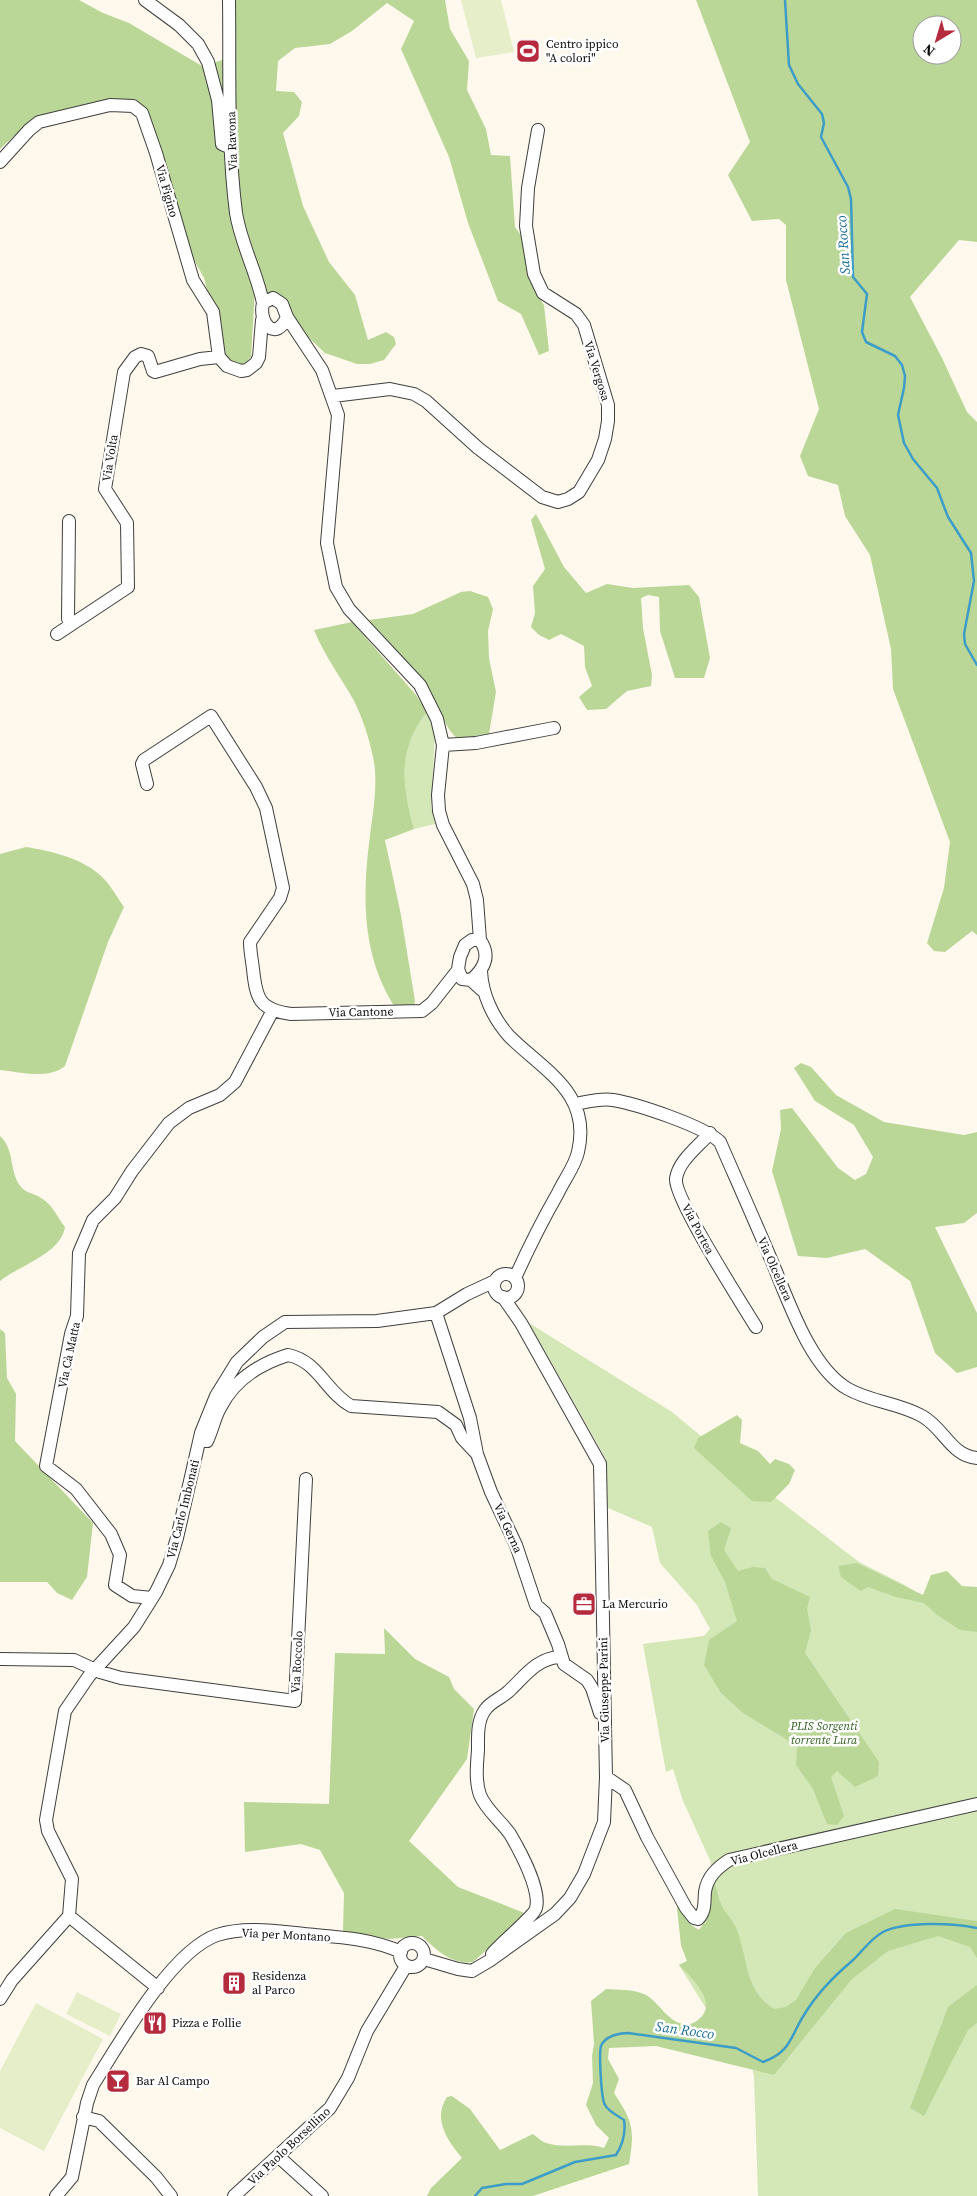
<svg xmlns="http://www.w3.org/2000/svg" width="977" height="2196" font-family="'Source Serif 4',serif">
<style>
.green{fill:#d4e7b7}
.forest{fill:#bad797;fill-rule:evenodd}
.pitch{fill:#e5eec9}
.lines{fill:none;stroke-linecap:round;stroke-linejoin:round}
.stream{stroke:#3d9dc7;stroke-width:2.5}
.minor-casing{stroke:#3f3f3f;stroke-width:14}
.minor{stroke:#fff;stroke-width:12}
.labels{text-anchor:middle;dominant-baseline:central;stroke-width:5;stroke-linejoin:round;paint-order:stroke}
.poi-label{font-size:12px;fill:#0c0c0c;stroke:#fff;text-anchor:start}
.street-label{font-size:12px;fill:#0c0c0c;stroke:#fff}
.park-label{font-size:12px;font-style:italic;fill:#336020;stroke:#fff}
.water-label{font-size:14px;font-style:italic;fill:#1b6d98;stroke:#fff}
</style>
<rect width="100%" height="100%" fill="#fef9ec"/>
<!-- green -->
<path class="green" d="M427 712 435 734 431 807 435 824 414 829C402 785 397 750 427 712Z
M529 1323 672 1412 767 1491 859 1562 901 1583 977 1628V2196H758L754 2076 749 2055 707 2010 679 1965 687 1961 681 1945 677 1907 681 1904 691 1925 699 1930 707 1919V1894L714 1880 710 1860 683 1801 673 1769 666 1772 643 1644 704 1636 710 1629 697 1605 660 1563 652 1527 606 1507V1459Z"/>
<!-- forest -->
<path class="forest" d="M0 0H79L103 13 129 23 202 66 226 59 225 0H445L450 29 469 61 467 90 486 129 491 155 510 156 515 227 522 237 526 263 534 290 544 305 549 351 539 355 521 314 498 301 468 223 449 157 401 49 414 21 387 3 352 31 330 44 295 48 278 61 276 91 294 92 302 102 299 116 283 133 303 206 329 262 355 295 368 340 386 332 394 337 396 344 384 360 370 364H357L325 353 255 288 251 357 243 365 230 361 223 354 204 278 193 258 144 107 113 99 36 116 0 149Z
M696 0H977V242L959 240 910 297 942 358 967 412 977 422V935L972 931 945 952 934 951 927 943 944 888 950 842 893 689 891 649 870 555 845 516 838 485 808 476 800 456 819 409 786 280V225L779 219 752 221 728 175 750 142ZM922 25H952V55H922Z
M536 514 564 567 586 593 607 584 633 588 689 585 699 597 710 658 704 678H675L660 631 659 597 648 595 641 598 643 628 652 675 651 686 627 691 606 709 587 710 579 697 592 686 585 667 584 646 561 634 549 640 539 635 531 627 535 613 533 586 545 569 531 520Z
M470 591 488 597 493 609 488 631 489 658 496 692 489 734 458 739C442 726 440 704 427 687 410 664 389 642 369 620L413 614 461 592Z
M352 622 416 695 427 712C397 750 402 785 414 829L385 840 401 915 415 1001 414 1007H395C363 958 362 900 369 844 372 816 379 785 373 757 369 738 362 716 353 699 340 676 324 655 314 630Z
M26 847C51 851 82 858 101 876 110 884 117 897 124 907L108 942 65 1066C48 1080 20 1072 0 1070V854Z
M801 1063 811 1067 836 1095 884 1122 964 1135 977 1132V1213L964 1223 935 1227 977 1313V1367L957 1373 935 1353 910 1281 865 1249 827 1258 798 1256 772 1171 781 1129 780 1110 792 1108 838 1168 855 1180 866 1174 873 1157 854 1125 815 1101 794 1068Z
M0 1136C16 1150 8 1175 23 1189 27 1193 36 1194 41 1198 53 1205 57 1217 65 1227 61 1254 18 1266 0 1281Z
M0 1329 5 1333 7 1378 16 1394 15 1441 93 1523 87 1577 72 1600 57 1593 47 1582H0Z
M737 1415 742 1420 740 1443 758 1451 770 1464 775 1459 789 1464 795 1470 789 1484 771 1502 752 1501 694 1448 698 1438Z
M721 1522 731 1528 724 1550 738 1571 753 1567 765 1568 772 1579 810 1597 807 1609 811 1630 805 1653 879 1762 878 1776 855 1787 837 1771 831 1777 844 1816 837 1825 827 1824 813 1789 796 1765 797 1746 743 1713 721 1693 704 1665 709 1640 737 1621 725 1582 711 1556 708 1531Z
M857 1563 923 1595 931 1575 947 1571 962 1586 977 1587V1632L960 1630 936 1614 924 1603 896 1597 868 1587 861 1591 841 1577 838 1566Z
M384 1628 415 1659 449 1677 454 1689 474 1709 467 1759 409 1841 458 1887 527 1914 473 1962C452 1965 436 1950 422 1936L389 1939 343 1931 344 1893 320 1850 301 1844 245 1852 244 1802 329 1804 335 1653 385 1654Z
M714 1881C717 1890 719 1902 724 1910 729 1917 734 1922 737 1930 748 1958 744 1990 774 2009L786 2007 796 2000 815 1968 846 1933 895 1909 977 1921V1958L970 1947 938 1936 888 1951 852 1979 774 2075 656 2046 609 2048 608 2059 619 2079 614 2093C633 2122 635 2129 629 2164L533 2196H427L431 2188 462 2158C448 2141 432 2119 447 2097L452 2096 470 2109 500 2150 533 2134C537 2137 542 2142 546 2143 565 2149 586 2142 604 2148L609 2138 596 2125 586 2105 593 2083 592 2056 594 2043 591 2001 606 1989C619 1990 632 1989 644 1994 660 2002 666 2021 684 2024 690 2025 695 2023 699 2019 719 2003 691 1977 679 1965L687 1961 681 1945 677 1907 681 1904 691 1925 699 1930 707 1919V1894Z
M977 1985V2023L968 2030 924 2116 910 2108 948 2007Z"/>
<!-- pitch -->
<path class="pitch" d="M461 0H501L514 52 476 58Z
M77 1992 121 2014 110 2036 66 2014Z
M36 2003 103 2039 44 2151 0 2128V2071Z"/>
<g class="lines">
<!-- stream -->
<path class="stream" d="M785 0 789 65 798 84 822 114 824 123 821 137 848 187 851 199 853 277 867 294 862 332 866 342 895 356 902 365 905 376 904 388 898 415 904 443 913 459 937 488 948 517 971 553 974 581 964 634 965 644 977 665
M475 2196 482 2188 506 2184H522L575 2162 616 2155C623 2144 626 2133 624 2120 618 2116 608 2111 605 2105 601 2099 599 2053 601 2046 605 2036 619 2033 628 2033L736 2048 763 2062C791 2052 790 2037 804 2015 817 1993 833 1977 852 1961 862 1952 870 1939 883 1932 905 1921 953 1923 977 1928"/>
<!-- minor casing -->
<g class="minor-casing">
<path id="minor" d="M145 0 179 25 198 44 208 62 218 100 222 144 231 148
M229 0C230 70 227 143 236 213 241 244 257 273 263 303
M0 162 29 130 39 122 110 105 133 106 142 113 156 153 193 280 213 312 219 357 227 366 241 371 247 370 256 363 259 357 262 320
M273 298 282 304 287 317C276 342 258 324 263 303Z
M287 317 322 370 338 415 327 543 336 587 349 609 420 685 437 719 443 745 438 795 439 811 443 825 473 884 477 900 480 940
M333 396 390 389 414 394 426 401 478 448 542 497 558 502 568 499 579 492 598 460 605 439 608 421V405L584 325 576 314 543 293 534 274 526 226 528 188 538 130
M69 521 68 619 72 624
M57 634 128 587 127 523 105 489 124 372 135 357 141 354 148 356 153 371 155 372 200 359 219 357
M443 745 476 743 554 728
M147 784 142 764 144 760 211 716 256 787 266 808 283 888 280 898 250 942C250 951 252 960 253 969 256 998 259 1010 291 1014L422 1011 432 1003 458 970
M481 971C482 994 493 1018 509 1036 544 1071 592 1093 578 1152 575 1166 564 1180 558 1193 542 1221 528 1249 515 1278
M471 980C484 969 491 956 480 940H472L465 945 460 957 458 969 462 979 471 980 482 990
M575 1104C587 1102 600 1098 613 1100 637 1104 704 1126 720 1142 737 1181 754 1219 770 1257 787 1296 809 1367 848 1389 871 1402 899 1403 922 1416 944 1428 951 1456 977 1458
M710 1133C699 1146 678 1161 676 1179 674 1198 742 1304 756 1327
M494 1286a12 12 0 1 1 24 0a12 12 0 1 1-24 0Z
M436 1313 470 1418 477 1454 491 1492 516 1545 536 1605 545 1613 558 1644 564 1664 587 1680 592 1688 600 1713
M199 1441H207C212 1431 214 1419 220 1408 234 1380 259 1364 288 1355 318 1361 326 1392 351 1406L438 1412 456 1425 462 1438 477 1454
M152 1598 132 1596 115 1585 120 1555 111 1534 76 1489 46 1466 71 1334 77 1316 79 1253 93 1220 115 1198 132 1171 169 1123 189 1108 220 1095 235 1082 273 1010
M0 1659 74 1660 100 1672 121 1678 295 1701 306 1479
M606 1777 625 1790 647 1837 686 1908 694 1918 698 1919C706 1911 704 1902 705 1892 707 1877 717 1868 729 1860L977 1804
M69 1916 158 1988
M400 1955a12 12 0 1 1 24 0a12 12 0 1 1-24 0Z
M492 1954C499 1945 535 1915 536 1908 541 1890 520 1851 510 1834 501 1821 486 1810 480 1795 475 1781 477 1764 478 1750 478 1736 477 1721 485 1710 490 1702 502 1698 509 1691 525 1676 537 1658 560 1657
M424 1959 458 1969 472 1971 489 1961 555 1914 570 1898 584 1874 604 1822 606 1777 600 1464 521 1323 503 1297
M0 1999 12 1980 69 1916 72 1879 48 1831 46 1820 65 1711 89 1676 134 1627 156 1592 169 1565 177 1538 201 1433 216 1396 237 1362 263 1337 285 1322 377 1321 436 1313 467 1294 495 1281
M83 2117 99 2121 156 2177 171 2196
M279 2157 322 2196
M56 2196 72 2177 87 2103 93 2085C119 2044 171 1951 217 1935 244 1926 276 1931 304 1934 337 1937 370 1938 401 1952
M234 2196 330 2108 348 2078 367 2031 406 1966"/>
</g>
<!-- minor -->
<use href="#minor" class="minor"/>
</g>
<!-- icons -->
<defs>
<g id="stadium-square" transform="scale(1.25)"><rect x="-9" y="-9" width="18" height="18" rx="4" fill="#b62a3e" stroke="#fff"/><path d="M0-5a6.5 5 0 1 0 0 10a6.5 5 0 1 0 0-10ZM-3.5-1.8h7v3.6h-7Z" fill="#fff"/></g>
<g id="office-square" transform="scale(1.25)"><rect x="-9" y="-9" width="18" height="18" rx="4" fill="#b62a3e" stroke="#fff"/><path d="M-6-3h4V-5.5h4V-3h4V5H-6ZM-1-4.5V-3h2v-1.5ZM-6 0V1H6V0Z" fill="#fff"/></g>
<g id="building-square" transform="scale(1.25)"><rect x="-9" y="-9" width="18" height="18" rx="4" fill="#b62a3e" stroke="#fff"/><path d="M-4-6H4V6H1V3H-1V6H-4ZM-2.5-4.3h1.7v1.8h-1.7ZM.8-4.3h1.7v1.8H.8ZM-2.5-1h1.7V.8h-1.7ZM.8-1h1.7V.8H.8Z" fill="#fff"/></g>
<g id="restaurant-square" transform="scale(1.25)"><rect x="-9" y="-9" width="18" height="18" rx="4" fill="#b62a3e" stroke="#fff"/><path d="M-5-6h1v4h1v-4h1v4h1v-4h1v5L-1.5 .5V6h-2V.5L-5-1ZM5-6V6H3V1.5H1.5Q1.5-4 5-6Z" fill="#fff"/></g>
<g id="bar-square" transform="scale(1.25)"><rect x="-9" y="-9" width="18" height="18" rx="4" fill="#b62a3e" stroke="#fff"/><path d="M-6-5H6L.8 .8V4.5H3.5V6h-7V4.5H-.8V.8Z" fill="#fff"/></g>
</defs>
<g fill-rule="evenodd">
<use href="#stadium-square" x="528" y="51"/>
<use href="#office-square" x="584" y="1604"/>
<use href="#building-square" x="234" y="1983"/>
<use href="#restaurant-square" x="155" y="2023"/>
<use href="#bar-square" x="118" y="2081"/>
</g>
<g class="labels">
<!-- poi labels -->
<g class="poi-label">
<text x="546" y="44">Centro ippico<tspan x="546" dy="14">"A colori"</tspan></text>
<text x="602" y="1604">La Mercurio</text>
<text x="252" y="1976">Residenza<tspan x="252" dy="14">al Parco</tspan></text>
<text x="172" y="2023">Pizza e Follie</text>
<text x="136" y="2081">Bar Al Campo</text>
</g>
<!-- street labels -->
<g class="street-label">
<text transform="translate(232 141) rotate(-92)">Via Ravona</text>
<text transform="translate(167 191) rotate(74)">Via Figino</text>
<text transform="translate(597 371) rotate(73)">Via Vergosa</text>
<text transform="translate(110 458) rotate(-81)">Via Volta</text>
<text transform="translate(361 1012) rotate(-1)">Via Cantone</text>
<text transform="translate(698 1229) rotate(62)">Via Portea</text>
<text transform="translate(775 1269) rotate(66)">Via Olcellera</text>
<text transform="translate(69 1355) rotate(-78)">Via Cà Matta</text>
<text transform="translate(183 1509) rotate(-76)">Via Carlo Imbonati</text>
<text transform="translate(508 1528) rotate(66)">Via Gerna</text>
<text transform="translate(297 1662) rotate(-87)">Via Roccolo</text>
<text transform="translate(604 1690) rotate(-91)">Via Giuseppe Parini</text>
<text transform="translate(764 1853) rotate(-14)">Via Olcellera</text>
<text transform="translate(286 1935) rotate(3)">Via per Montano</text>
<text transform="translate(289 2146) rotate(-43)">Via Paolo Borsellino</text>
</g>
<!-- park labels -->
<g class="park-label">
<text x="824" y="1726">PLIS Sorgenti<tspan x="824" dy="14">torrente Lura</tspan></text>
</g>
<!-- water labels -->
<g class="water-label">
<text transform="translate(843 245) rotate(-94)">San Rocco</text>
<text transform="translate(685 2030) rotate(8)">San Rocco</text>
</g>
</g>
<!-- north arrow -->
<g transform="translate(937 40) rotate(218)"><circle r="24" fill="#ffffff" stroke="#9e9e9e"/>
<path d="M0-4L9 19L0 12L-9 19Z" fill="#b62a3e"/>
<text y="-8" font-size="14" font-weight="bold" text-anchor="middle" fill="#0c0c0c">N</text>
</g>
</svg>
